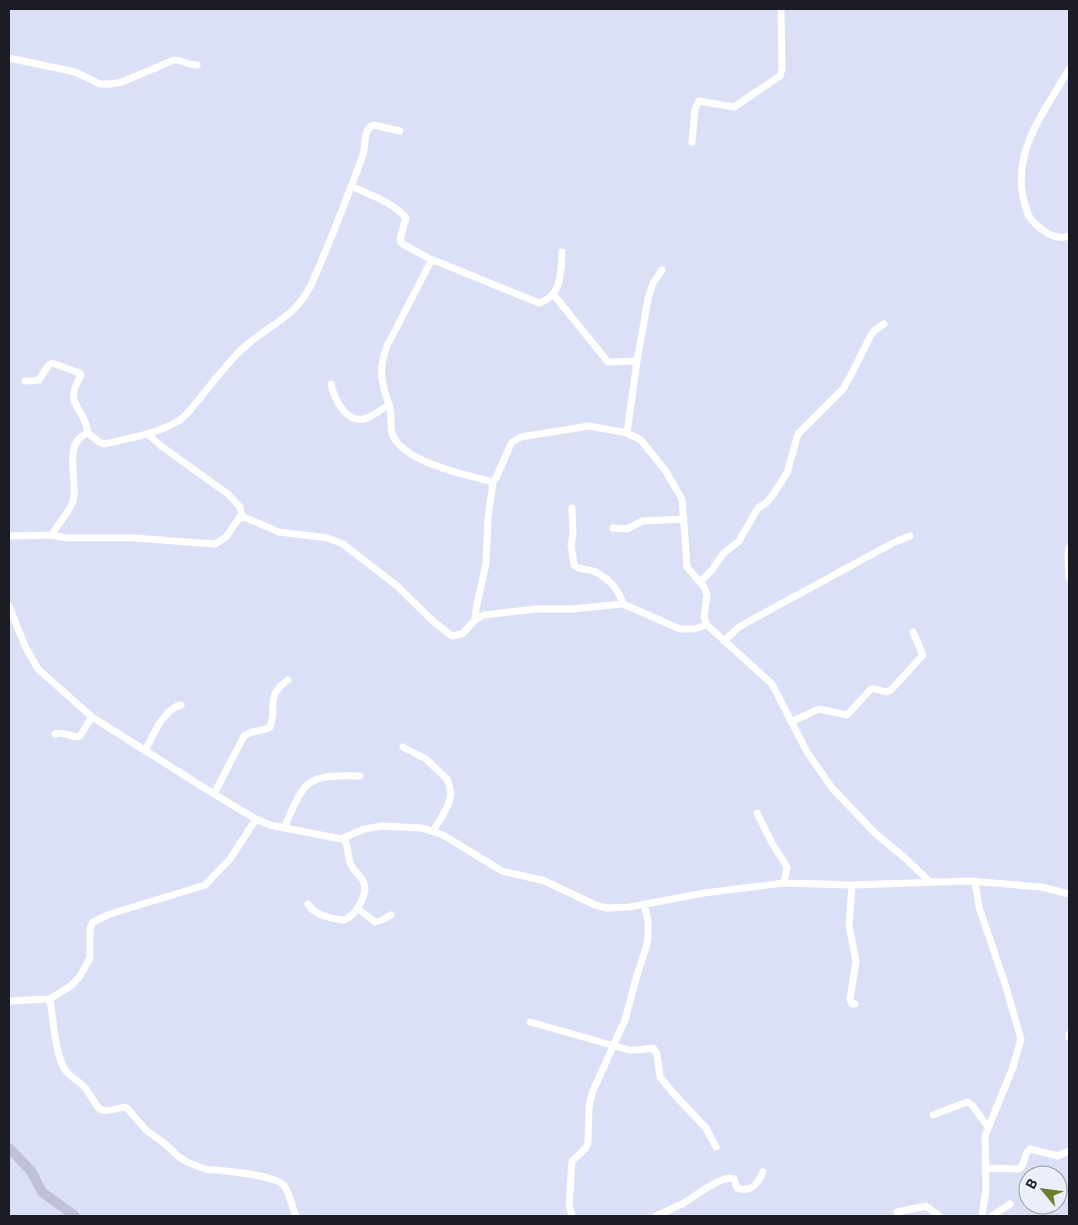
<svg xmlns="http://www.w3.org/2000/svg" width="1078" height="1225" font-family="Roboto,sans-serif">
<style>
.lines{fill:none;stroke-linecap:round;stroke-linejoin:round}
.street{stroke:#fff;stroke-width:7}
.secondary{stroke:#bec1d8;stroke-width:10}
</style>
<rect width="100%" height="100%" fill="#dce0f6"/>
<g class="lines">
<!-- street -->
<path class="street" d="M9 58 75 72 100 84H110L122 82 174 60C183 59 187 66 197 65
M1069 69C1042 116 1006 158 1028 214 1032 223 1048 236 1058 237 1061 238 1066 237 1069 236
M692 142 695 109 699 101 734 107 780 76 782 69 781 9
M351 186C370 195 393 202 406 218L400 239 401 243 432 260
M562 252C561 272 562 296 539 303L436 261H431L387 346C378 369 381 382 389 405 393 415 389 427 393 436 406 463 466 475 493 482L496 478 510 446 512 442 521 437 589 426 627 433 641 440 665 470 682 499 687 567 704 587 707 595 704 617 707 625 772 684 807 752 832 788 875 833 905 858 930 882
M554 295 608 362 637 361
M25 381 39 380 48 366 52 363 80 373 81 375C62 408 85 405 88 433
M331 384C334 398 346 423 364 419 372 417 382 409 389 405
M627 433 637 361 648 299 653 283 662 270
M148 434 161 446 228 494 240 507 242 518
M572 508 573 534 571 545 574 565C579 570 587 569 593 571 608 577 619 590 623 604
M613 528 627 529 643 521 684 519
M52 535 66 538H135L215 544 226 537 239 518 244 517 279 532 328 538 343 544 397 586 434 622 452 636 462 634 475 620 484 615 536 609H571L623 604 680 629H694L707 625
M9 536 52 535C58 523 69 513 73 501 79 482 61 442 88 433L99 442 104 444C130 438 157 434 180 420 188 414 194 405 200 398 213 382 226 365 240 351 265 326 294 320 311 285 330 243 347 198 363 155 366 145 363 128 374 125L400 131
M1069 548 1068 556 1069 577
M700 582 712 570 723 554 739 541 758 508 766 503 772 496 787 473 798 434 843 389 851 375 871 335 875 330 884 324
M9 606 25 646 38 669 92 717 214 794 256 819 270 825 341 839 364 829 382 826 422 828 443 835 502 871 545 881 595 905 607 908 630 907 704 893 784 883 852 885 968 881 1041 887 1069 894
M475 620 476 609 486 564 488 518 493 482
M724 641 739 627 755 618 893 543 910 536
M791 722 819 709 847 715 871 689H876L886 692 891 690 923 655 913 632
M55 734C65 730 71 739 80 736L92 717
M403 747 426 759 447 779C457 799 443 814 433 831
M145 751C152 737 164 708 181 705
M214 794 244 736C251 730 262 732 270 727 278 707 264 697 288 680
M757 813 772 843 787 867 784 883
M284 828C305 781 304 774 360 776
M975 881 979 907 1005 984 1021 1039 1013 1067 985 1136 986 1189 982 1216
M852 885 849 926 856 961 850 999 852 1004H855
M308 904C314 915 332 919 344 920 355 916 370 893 363 881 360 875 354 871 351 865 347 857 349 847 344 839
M357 908 375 922 382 920 391 915
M50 999C53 1017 55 1057 66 1071 71 1078 80 1081 86 1089 101 1110 95 1115 124 1107L127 1108 146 1130 164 1143 179 1157 187 1162 205 1169C221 1171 277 1174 285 1187 290 1195 292 1207 296 1216
M9 1001 50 999 72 985 80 976 90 958V929L93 922 110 914 205 885 230 859 256 819
M530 1022 629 1050H637L653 1048 657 1054 660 1077 673 1093 706 1128 716 1147
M1069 1034V1037
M933 1115 967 1102 972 1105 988 1127
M985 1168 1019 1169C1026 1164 1023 1154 1030 1149L1058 1156 1069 1151
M897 1212 926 1206 939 1216
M572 1216 569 1205 572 1161 586 1148 588 1143 589 1107 592 1093 625 1020 637 975 646 948 648 939V921L644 904
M656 1216C665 1212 673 1208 682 1204 693 1198 722 1174 734 1179L737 1188C752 1193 757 1184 763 1172
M992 1216 1010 1204"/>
<!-- secondary -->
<path class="secondary" d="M9 1148 31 1171 42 1192 75 1216"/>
</g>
<!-- border -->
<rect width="1078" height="1225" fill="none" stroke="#1b1c24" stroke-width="20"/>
<!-- north arrow -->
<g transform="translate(1043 1190) rotate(299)"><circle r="24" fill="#ebeefb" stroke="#989aa5"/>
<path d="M0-4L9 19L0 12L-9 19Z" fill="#6f7d2a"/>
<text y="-8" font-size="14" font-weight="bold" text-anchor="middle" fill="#1b1c24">B</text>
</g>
</svg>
